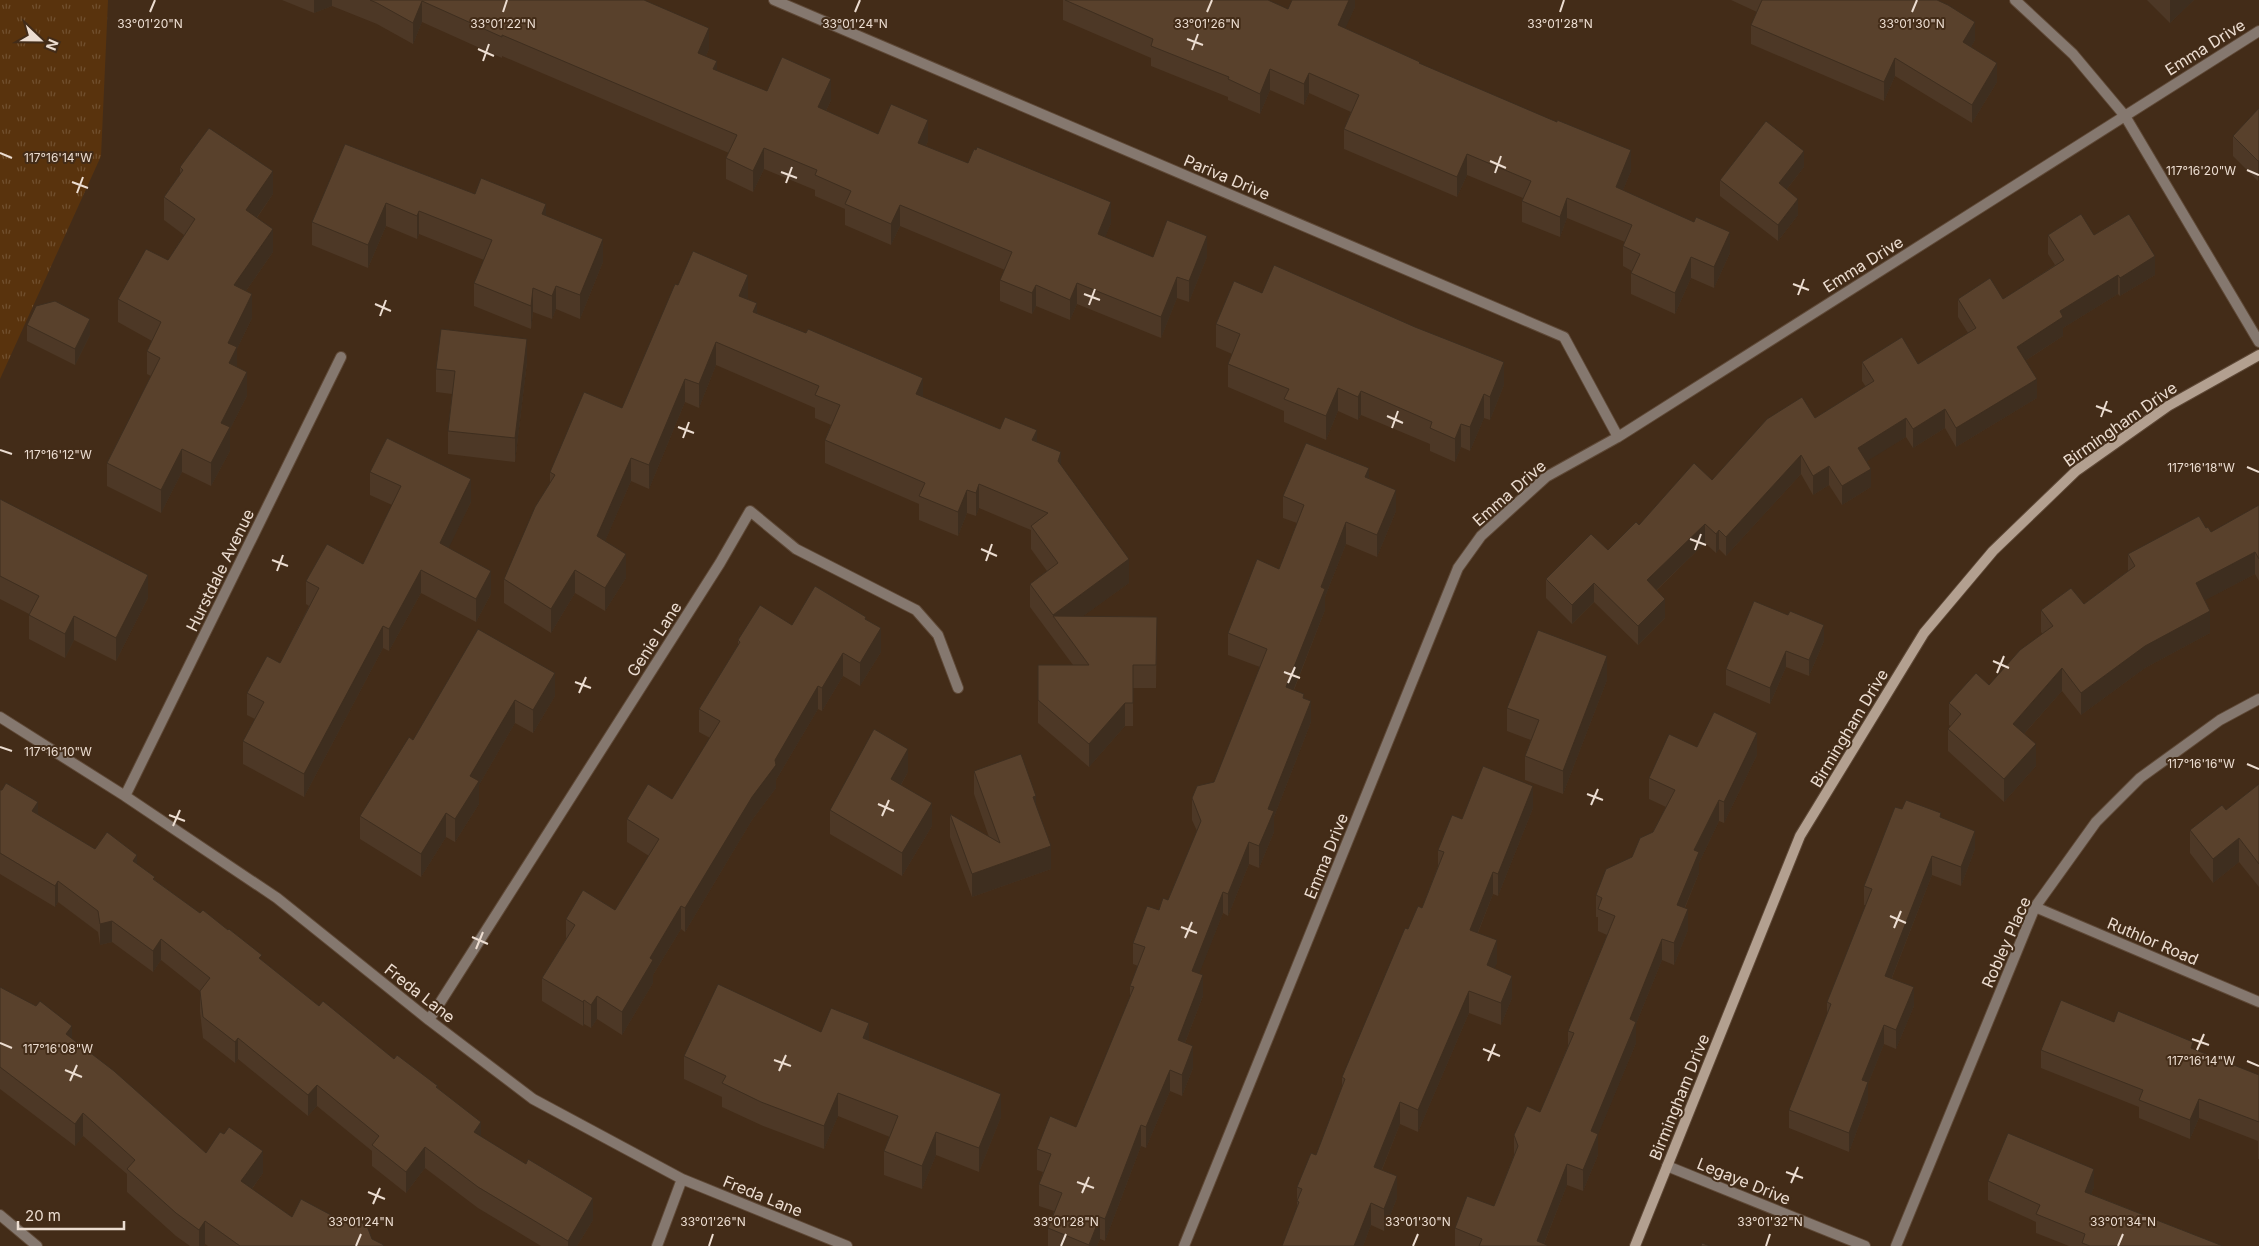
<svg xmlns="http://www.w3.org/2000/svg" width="2259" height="1246" font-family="Inter,sans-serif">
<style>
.grass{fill:url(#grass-tufts)}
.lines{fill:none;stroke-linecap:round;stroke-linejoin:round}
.minor-casing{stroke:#5e4836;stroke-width:12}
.secondary-casing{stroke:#5e4836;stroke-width:12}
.minor{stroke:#85786f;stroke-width:10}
.secondary{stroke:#b3a090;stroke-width:10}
.wall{fill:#4d3826}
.shaded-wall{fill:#3e2e1f}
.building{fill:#59412c;stroke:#3e2e1f}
.ticks{fill:none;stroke:#ecddd1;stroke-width:2}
.labels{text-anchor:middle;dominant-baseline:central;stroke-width:4;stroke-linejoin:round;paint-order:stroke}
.street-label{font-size:16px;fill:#ecddd1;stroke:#432c18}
.ticks-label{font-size:12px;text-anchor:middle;fill:#ecddd1;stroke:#432c18;stroke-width:4;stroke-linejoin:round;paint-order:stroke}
</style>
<defs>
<pattern id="grass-tufts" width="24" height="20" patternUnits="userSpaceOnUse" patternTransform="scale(1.25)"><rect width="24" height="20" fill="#59330d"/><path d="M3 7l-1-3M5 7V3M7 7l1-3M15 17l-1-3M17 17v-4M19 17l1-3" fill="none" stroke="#71502f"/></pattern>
</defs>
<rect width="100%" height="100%" fill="#432c18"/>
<!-- grass -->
<path class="grass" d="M0 0H108L101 156 0 379Z"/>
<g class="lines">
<!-- minor casing -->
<g class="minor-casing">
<path id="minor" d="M774 0 1564 337 1618 437
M2015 0 2073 54 2125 116 2259 342
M0 717 125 796 277 898 429 1020 533 1099 682 1179 847 1246
M125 796 341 357
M2035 907 2259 1002
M429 1020 720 563 750 511 796 549 916 610 938 635 958 688
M1667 1166 1865 1246
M0 1215 37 1246
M657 1246 682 1179
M1184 1246 1458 568 1481 536 1546 477 1618 437 2259 31
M1896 1246 2035 907 2096 822 2140 778 2220 720 2259 699"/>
</g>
<!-- secondary casing -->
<g class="secondary-casing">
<path id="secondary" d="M1635 1246 1800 836 1924 633 1993 551 2076 471 2168 406 2259 355"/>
</g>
<!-- minor -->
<use href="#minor" class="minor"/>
<!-- secondary -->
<use href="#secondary" class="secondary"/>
</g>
<!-- wall -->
<path class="wall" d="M282 0H644L709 49 706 56 717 71 767 91 831 100 826 111 878 134 928 141 926 146 1111 223 1105 237 1153 257H1207L1189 302 1177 298 1161 338 1077 304 1070 320 1036 306 1032 314 1000 301V280L1005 270 900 226 891 245 845 225V209L815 196V190L764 169 753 192 726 179V158L729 153 502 56V58L422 22 413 44 377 24 332 6 314 13Z
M1063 0H1268L1288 9 1355 0V7L1345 28 1420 64 1631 171 1623 190 1730 253 1714 288 1691 278 1675 314 1631 294V273L1632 271 1623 266V246L1625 242 1567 218 1560 237 1522 222V201L1523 198 1467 175 1457 197 1344 149V129L1351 112 1309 93 1304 105 1270 90 1260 114 1228 100V97L1151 66V58L1063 20Z
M1731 0H1937L1975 40 1971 47 1997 82 1972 123 1895 76 1884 101 1751 44V25L1757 12Z
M2147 0H2194L2170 23Z
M2259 108 2258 181 2233 156V136Z
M345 144 475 194 546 216 603 262 580 319 556 309 552 319 533 312 531 329 474 306V283L484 260 419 234 417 239 386 226 368 268 312 245V222Z
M180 167 273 194 257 218 273 252 246 291 252 318 237 349V367L247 396 230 429V451L211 486 182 472 161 513 107 486V463L151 376 147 374V351L152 341 118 322V299L168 260 184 235 164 220V197L180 174Z
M1804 167 1787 189 1798 215 1778 241 1720 196V180Z
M2048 235H2094L2155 275 2120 296 2118 294 2063 328V336L2025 361 2037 398 1956 447 1945 428 1913 448 1906 437 1866 461 1871 487 1842 505 1829 485 1813 495 1801 474 1726 556 1719 549 1716 553 1705 543 1657 590 1665 618 1638 645 1594 602 1572 624 1546 598V579L1608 550 1639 525 1712 480 1866 387 1862 381V362L1918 364 1968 333 1958 317V299H2003L2055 265 2048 254Z
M678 285 748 299 757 313 923 397 1000 429 1037 442 1061 466 1129 583 1083 616 1157 617 1156 688H1133V726H1125L1089 767 1038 723V665H1073L1030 607V584L1047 571 1031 549V530L979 508 976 516 967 513 958 536 919 520V504L825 463V440L831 425 815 418V408L716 365 699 408 685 402 649 489 631 481 605 541 626 578 605 611 575 593 551 633 504 603V579L550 484V472L622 408Z
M1262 293 1504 385 1490 420 1484 418 1470 451 1461 447 1455 462 1430 451V444L1361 415 1358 420 1338 411 1326 440 1284 422V411L1228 387V364L1232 354 1216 347V324Z
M27 325 90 335 75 365 27 341Z
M527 362 515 462 448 454V431L452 394 436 392V369Z
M370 472 471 502 448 548 491 594 476 622 421 593 389 651 383 648 304 797 243 764V741L255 719 247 715V693L280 663 309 606 306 604V581L363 564 392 505 370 495Z
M1369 478 1396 511 1377 557 1346 544 1325 597V610L1294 690 1304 698 1311 722 1274 817V832L1259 868 1249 864 1228 916 1223 913 1199 973 1203 996 1185 1043 1193 1068 1182 1096 1170 1091 1146 1148 1141 1146 1105 1241 1100 1239 1097 1246H1048V1228L1054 1211 1039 1206V1184L1043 1172 1037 1170V1149L1076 1127 1130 997V986L1138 966 1133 964V943L1168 900 1197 831 1192 820V798L1214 782 1260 667 1228 655V633L1279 569 1297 523 1283 518V496Z
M0 499 148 598 116 661 74 640 65 658 29 639V614L0 599Z
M2259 505V581L2255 574 2205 600 2210 633 2145 668 2081 715 2062 691 2024 734 2036 766 2004 802 1948 751V729L1951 726 1949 725V703L1989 685 2043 634 2041 632V610L2084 604 2128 571V554L2206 528 2211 532Z
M1754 601 1824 641 1809 676 1786 667 1770 704 1726 685V669Z
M866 620 881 652 860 686 843 676 822 711 818 709 776 780V788L752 820 685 932 681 929 653 975V983L622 1035 597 1019 591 1028 584 1024 583 1026 542 1001V978L566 939V919L615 910 649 856 627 842V819L672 799 710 738 699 732V709L738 645V640L792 625Z
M478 629 555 696 533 733 515 723 479 785V804L455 842 446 837 421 877 360 839V816L413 740Z
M1607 680 1563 794 1525 780V756L1531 740 1507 731V708Z
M1697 747 1757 755 1724 823 1719 821 1699 863V873L1685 908 1688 930 1674 965 1662 960 1636 1024V1043L1598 1134V1155L1583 1191 1567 1185 1544 1244 1547 1246H1455V1228L1494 1206 1514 1155V1135L1540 1112 1568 1046V1031L1607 935 1598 931V917H1596V895L1632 857 1653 832 1666 807 1649 799V778Z
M974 771 1036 807 1051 869 972 897 950 837V814L989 837 974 794Z
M908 772 901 785 932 826 902 876 830 834V810Z
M2259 784V887L2239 862 2213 883 2190 853V830L2226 810Z
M0 790 38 815 95 849 137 864 155 880 262 961 319 1006 394 1059 438 1088 481 1137 593 1220 577 1246H541L478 1208 425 1168 406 1193 372 1166V1151L317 1106 308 1116 238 1059 235 1063 203 1038 200 1012V991L161 960 153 972 112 942 100 945 98 932 58 902 55 907 0 874Z
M1533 808 1498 896 1493 894 1478 933 1497 963 1494 968 1512 998 1501 1025 1469 1013 1418 1132 1400 1124 1382 1170 1397 1198 1384 1231 1371 1225 1363 1246H1282L1297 1208V1187L1316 1155 1342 1087V1077L1408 929 1422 908 1438 866V850L1462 819Z
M1902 809 1941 817 1975 849 1961 886 1932 875 1892 978 1914 1006 1896 1049 1884 1044 1868 1084V1101L1849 1152 1789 1128V1110L1827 1015V1002L1866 905H1864V886Z
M0 987 72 1039 206 1153 263 1173 252 1189 292 1217 372 1239 384 1246H208L205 1244 204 1246H190L176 1236 127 1192V1174L83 1136 75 1146 0 1089Z
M2114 1022 2193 1049 2259 1075V1159H2258V1141L2199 1118 2190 1139 2139 1118V1107L2041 1068V1050Z
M821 1032 869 1041 1001 1117 979 1172 936 1155 922 1189 884 1175V1151L890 1137 838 1116 824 1149 761 1125 722 1107V1097L684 1079V1056Z
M1988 1181 2094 1187 2091 1194 2223 1246H2069L2036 1233V1222L1988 1200Z"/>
<!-- shaded-wall -->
<path class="shaded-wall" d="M314 0H332V6L314 13Z
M1349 0H1355V7L1338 45V25Z
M2170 0H2194L2170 23Z
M422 1V22L413 44V23Z
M1975 22V40L1963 61V42Z
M709 28V49L698 74V53Z
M1895 58V76L1884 101V82Z
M717 61V82L713 69Z
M1997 63V82L1972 123V105Z
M1270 69V90L1260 114V94Z
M1309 73V93L1304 105V84Z
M831 79V100L818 128V107Z
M928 120V141L918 164V143Z
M764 148V169L753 192V171Z
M1631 150V171L1616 207V187Z
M1804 151V167L1779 199V183Z
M1467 154V175L1457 197V177Z
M2258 161H2259L2258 181Z
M273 171V194L246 233V210Z
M1567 198V218L1560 237V217Z
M1798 199V215L1778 241V225Z
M1111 202V223L1098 255V234Z
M386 203V226L368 268V245Z
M546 204V227L542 214Z
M900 205V226L891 245V224Z
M419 211V234L417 239V216Z
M273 229V252L234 308V285Z
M1730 232V253L1714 288V267Z
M1207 236V257L1189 302V281Z
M603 239V262L580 319V295Z
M2155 256V275L2120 296V278Z
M1691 257V278L1675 314V293Z
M748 275V298L739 319V296Z
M2118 275V294L2063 328V336L2017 366V347L2060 311Z
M1177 277V298L1161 338V317Z
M1077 283V304L1070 320V300Z
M1036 285V306L1032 314V293Z
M556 286V309L552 319V296Z
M533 288V312L531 329V306Z
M252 294V318L237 349V370L229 387 228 343Z
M757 303V326L753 312Z
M90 319V335L75 365V349Z
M527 339V362L515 462V438Z
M716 342V365L699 408V384Z
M1504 362V385L1490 420V397Z
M247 372V396L230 429V451L211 486V463L221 423Z
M923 378V401L916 394Z
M685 379V402L649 489V465Z
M2037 379V398L1956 447V428Z
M1338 388V411L1326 440V416Z
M1361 391V415L1358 420V397Z
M1484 394V418L1470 451V427Z
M1945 409V428L1913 448V429Z
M1906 418V437L1858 467V448Z
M1461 424V447L1455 462V439Z
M1037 430V453L1032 440Z
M182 449V472L161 513V490Z
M1061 452V476L1058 461Z
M1801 455V474L1726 556V537Z
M631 458V481L597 560V536Z
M1829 466V485L1813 495V476Z
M1369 468V490L1365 477Z
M1871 469V487L1842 505V486Z
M471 479V502L440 566V543Z
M979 484V508L976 516V493Z
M967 490V513L958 536V512Z
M1396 490V511L1377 557V535Z
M1346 522V544L1325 597V610L1286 709V687L1321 587Z
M1705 524V543L1647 599V580Z
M1719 530V549L1716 553V534Z
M2255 552V574L2196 605V583Z
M626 554V578L605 611V588Z
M1129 559V583L1064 630 1053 616V638V615Z
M421 570V593L389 651V629Z
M575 570V593L551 633V609Z
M491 571V594L476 622V599Z
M148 575V598L116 661V638Z
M1594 583V602L1572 624V605Z
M1665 599V618L1638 645V626Z
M2210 611V633L2145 668 2081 715V693L2145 646Z
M74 616V640L65 658V634Z
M1824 625V641L1809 676V660Z
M383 626V648L304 797V774Z
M881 628V652L860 686V663Z
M1786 651V667L1770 704V688Z
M843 653V676L822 711V688Z
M1607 656V680L1563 794V771Z
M2062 668V691L2013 746V724Z
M555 673V696L533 733V710Z
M818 686V709L776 780V788L752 820 685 932V908Z
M515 700V723L479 785V804L455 842V819L470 776Z
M1311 701V722L1274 817V832L1259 868V846L1268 809Z
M1125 703V726L1089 767V744Z
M1757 733V755L1724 823V802Z
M2036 744V766L2004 802V779Z
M908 749V772L891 802V779Z
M1533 786V808L1498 896V874Z
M1036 796V819L1033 797Z
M1719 800V821L1699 863V873L1677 926V905L1694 850Z
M38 802V823L32 811Z
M932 803V826L902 876V853Z
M446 813V837L421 877V854Z
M1975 831V849L1961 886V867Z
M2239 838V862L2213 883V859Z
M1249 842V864L1228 916V894Z
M1051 846V869L972 897V874Z
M137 855V876L133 861Z
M1932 856V875L1885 995V976Z
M1493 872V894L1470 952V930Z
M58 881V902L55 907V886Z
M1223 892V913L1192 992V971Z
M681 906V929L653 975V983L622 1035V1012L650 958Z
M1688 909V930L1674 965V943Z
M112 921V942L100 945V924Z
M161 939V960L153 972V951Z
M1662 939V960L1636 1024V1043L1593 1147 1598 1134V1155L1583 1191V1170L1591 1131 1630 1019Z
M1497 940V963L1487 987V965Z
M1203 975V996L1178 1061V1040Z
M1512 976V998L1501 1025V1003Z
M1914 987V1006L1896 1049V1030Z
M1469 991V1013L1418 1132V1110Z
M597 996V1019L591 1028V1005Z
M584 1000V1024L583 1026V1002Z
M869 1023V1046L863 1038Z
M1884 1025V1044L1868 1084V1101L1849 1152V1133L1862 1080Z
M72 1026V1048L66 1034Z
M238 1038V1059L235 1063V1042Z
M1193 1046V1068L1182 1096V1075Z
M1170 1070V1091L1146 1148V1127Z
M317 1085V1106L308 1116V1095Z
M838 1093V1116L824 1149V1126Z
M1001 1094V1117L979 1172V1148Z
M2199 1099V1118L2190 1139V1120Z
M1400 1102V1124L1374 1189V1167Z
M83 1113V1136L75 1146V1124Z
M481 1122V1143L474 1132Z
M1141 1125V1146L1105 1241V1219Z
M936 1132V1155L922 1189V1166Z
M425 1147V1168L406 1193V1172Z
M263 1151V1173L241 1204V1181Z
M1567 1164V1185L1543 1246 1537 1241Z
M2094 1169V1187L2085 1210V1192Z
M1397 1176V1198L1384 1231V1209Z
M593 1198V1220L577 1246H568V1241Z
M1371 1203V1225L1363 1246H1354Z
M1100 1217V1239L1097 1246H1089Z
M205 1221V1244L204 1246H199V1230Z"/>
<!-- building -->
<path class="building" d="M370 0H644L709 28 698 53 717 61 713 69 767 91 782 57 831 79 818 107 878 134 891 104 928 120 918 143 968 163 974 149 976 150 977 147 1111 202 1098 234 1153 257 1167 220 1207 236 1189 281 1177 277 1161 317 1077 283 1070 300 1036 285 1032 293 1000 280 1012 252 900 205 891 224 845 204 851 191 815 175 817 170 764 148 753 171 726 158 737 135 502 35V37L422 1 413 23 377 3Z
M1065 0H1268L1288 9 1292 0H1349L1338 25 1420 62 1419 63 1557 122V120L1631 150 1616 187 1694 222 1696 217 1730 232 1714 267 1691 257 1675 293 1631 273 1640 254 1623 246 1632 225 1567 198 1560 217 1522 201 1531 181 1467 154 1457 177 1344 129 1359 95 1309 73 1304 84 1270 69 1260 94 1228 79 1229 77 1151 46 1153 39Z
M1762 0H1937L1948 5 1975 22 1963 42 1997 63 1972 105 1895 58 1884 82 1751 25Z
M2259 108V161H2258L2233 136Z
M1766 121 1804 151 1779 183 1798 199 1778 225 1720 180Z
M209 128 273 171 246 210 273 229 234 285 252 294 228 343 237 347 229 363 247 372 221 423 230 427 211 463 182 449 161 490 107 463 160 358 147 351 161 322 118 299 146 249 168 260 195 219 164 197 183 170 180 167Z
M345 144 475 194 481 178 546 204 542 214 603 239 580 295 556 286 552 296 533 288 531 306 474 283 492 240 419 211 417 216 386 203 368 245 312 222Z
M2081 214 2094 235 2129 214 2155 256 2120 278 2118 275 2060 311 2063 317 2017 347 2037 379 1956 428 1945 409 1913 429 1906 418 1858 448 1871 469 1842 486 1829 466 1813 476 1801 455 1726 537 1719 530 1716 534 1705 524 1647 580 1665 599 1638 626 1594 583 1572 605 1546 579 1591 534 1608 550 1636 522 1639 525 1694 463 1712 480 1767 419 1802 397 1815 418 1874 381 1862 362 1902 337 1918 364 1976 328 1958 299 1990 278 2003 299 2064 260 2048 235Z
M693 251 748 275 739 296 757 303 753 312 806 333 808 329 923 378 916 394 1000 429 1005 417 1037 430 1032 440 1061 452 1058 461 1129 559 1053 615 1030 584 1058 563 1031 526 1048 513 979 484 976 493 967 490 958 512 919 496 925 483 825 440 840 405 815 395 819 386 716 342 699 384 685 379 649 465 631 458 597 536 626 554 605 588 575 570 551 609 504 579 535 507 555 475 550 472 584 392 622 408 675 284 678 285Z
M1274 265 1415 327 1504 362 1490 397 1484 394 1470 427 1461 424 1455 439 1430 428 1432 422 1361 391 1358 397 1338 388 1326 416 1284 399 1289 389 1228 364 1240 334 1216 324 1234 281 1262 293Z
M55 301 90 319 75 349 27 325 36 306Z
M441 329 527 339 515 438 448 431 455 371 436 369Z
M387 438 471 479 440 543 491 571 476 599 421 570 389 629 383 626 304 774 243 741 264 702 247 693 267 656 280 663 319 588 306 581 327 544 363 564 401 486 370 472Z
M1306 443 1369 468 1365 477 1396 490 1377 535 1346 522 1321 587 1325 589 1286 687 1304 694 1303 698 1311 701 1268 809 1274 811 1259 846 1249 842 1228 894 1223 892 1192 971 1203 975 1178 1040 1193 1046 1182 1075 1170 1070 1146 1127 1141 1125 1105 1219 1100 1217 1089 1245 1048 1228 1062 1193 1039 1184 1051 1154 1037 1149 1050 1116 1076 1127 1134 987 1130 986 1145 947 1133 943 1147 906 1159 910 1163 898 1168 900 1201 821 1192 798 1197 786 1214 782 1267 649 1228 633 1257 559 1279 569 1304 505 1283 496Z
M0 499 148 575 116 638 74 616 65 634 29 615 39 596 0 576Z
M2259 505V559L2255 552 2196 583 2210 611 2145 646 2081 693 2062 668 2013 724 2036 744 2004 779 1948 729 1961 714 1949 703 1976 673 1989 685 2020 650 2053 626 2041 610 2071 588 2084 604 2135 566 2128 554 2199 516 2206 528 2208 527 2211 532Z
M815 586 866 617 865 619 881 628 860 663 843 653 822 688 818 686 775 760 776 765 752 797 685 908 681 906 650 958 653 960 622 1012 597 996 591 1005 584 1000 583 1002 542 978 575 925 566 919 583 890 615 910 659 839 627 819 648 784 672 799 720 721 699 709 740 642 738 640 760 605 792 625Z
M1754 601 1788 615 1790 611 1824 625 1809 660 1786 651 1770 688 1726 669Z
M1053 616 1157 617 1156 665H1133V703H1125L1089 744 1038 700V665H1089Z
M478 629 555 673 533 710 515 700 470 776 479 781 455 819 446 813 421 854 360 816 409 737 413 740Z
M1538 630 1607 656 1563 771 1525 756 1539 720 1507 708Z
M1714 712 1757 733 1724 802 1719 800 1694 850 1699 852 1677 905 1688 909 1674 943 1662 939 1630 1019 1636 1022 1591 1131 1598 1134 1583 1170 1567 1164 1537 1241 1547 1245V1246H1479L1482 1239 1455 1228 1467 1196 1494 1206 1518 1146 1514 1135 1527 1106 1540 1112 1574 1033 1568 1031 1615 916 1598 909 1602 898 1596 895 1606 869 1632 857 1640 838 1653 832 1675 790 1649 778 1669 734 1697 747Z
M874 729 908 749 891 779 932 803 902 853 830 810Z
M1021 754 1036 796 1033 797 1051 846 972 874 950 814 1000 843 974 771Z
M1483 766 1533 786 1498 874 1493 872 1470 930 1497 940 1487 965 1512 976 1501 1003 1469 991 1418 1110 1400 1102 1374 1167 1397 1176 1384 1209 1371 1203 1354 1246H1282L1299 1202 1297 1201 1302 1189 1297 1187 1311 1153 1316 1155 1345 1079 1342 1077 1405 928 1408 929 1418 906 1422 908 1444 852 1438 850 1452 815 1462 819Z
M6 783 38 802 32 811 95 849 107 832 137 855 133 861 155 877 153 879 200 913 203 910 228 930 229 929 262 955 259 958 319 1006 323 1001 394 1059 397 1055 438 1086 436 1087 481 1122 474 1132 526 1164 528 1159 593 1198 568 1241 478 1187 425 1147 406 1172 372 1145 379 1136 317 1085 308 1095 238 1038 235 1042 203 1017 200 991 210 978 161 939 153 951 112 921 100 924 98 911 58 881 55 886 0 853V790H2Z
M2259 784V864L2239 838 2213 859 2190 830 2222 805 2226 810Z
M1906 800 1941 813 1940 817 1975 831 1961 867 1932 856 1885 976 1914 987 1896 1030 1884 1025 1862 1080 1868 1082 1849 1133 1789 1110 1831 1004 1827 1002 1872 889 1864 886 1895 807 1902 809Z
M718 984 821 1032 831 1008 869 1023 863 1038 1001 1094 979 1148 936 1132 922 1166 884 1151 898 1116 838 1093 824 1126 761 1102 722 1083 726 1076 684 1056Z
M0 987 36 1006 40 1001 72 1026 66 1034 114 1071 206 1153 220 1132 224 1134 229 1127 263 1151 241 1181 292 1217 301 1199 348 1224 357 1220 367 1226 372 1239 384 1245 383 1246H240L205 1221 199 1230 176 1213 127 1169 135 1160 83 1113 75 1124 0 1067Z
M2061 1000 2114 1022 2118 1011 2152 1025 2193 1042 2191 1048 2259 1075V1122L2199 1099 2190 1120 2139 1100 2143 1090 2041 1050Z
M2008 1133 2094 1169 2085 1192 2223 1246H2090L2082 1243 2085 1234 2036 1214 2040 1205 1988 1181Z
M1702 1243 1710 1246H1701Z"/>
<!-- ticks -->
<path class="ticks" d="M150 12 155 0M503 12 507 0M855 12 860 0M1207 12 1212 0M1560 12 1564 0M1912 12 1917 0M1187 39 1203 45M478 49 494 56M1192 50 1198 34M483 61 489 44M0 153 12 158M1490 161 1506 168M2247 170 2259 175M781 172 797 178M1495 173 1501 156M72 182 88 188M786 183 792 167M77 193 83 177M1793 284 1809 290M1084 294 1100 300M1798 295 1804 279M375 304 391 311M1089 305 1095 289M380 316 386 300M2096 406 2112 412M1387 416 1403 423M2101 417 2107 401M678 427 694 433M1392 428 1398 411M683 438 689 422M0 450 12 454M2247 467 2259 472M1690 539 1706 545M981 549 997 556M1695 550 1701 534M272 560 288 566M986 561 992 544M277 571 283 555M1993 661 2009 668M1284 672 1300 678M1997 673 2004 656M575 682 591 688M1288 683 1295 667M579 693 586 677M0 747 12 751M2247 764 2259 769M1587 794 1603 800M878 804 894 811M1591 805 1598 789M169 815 185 821M882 816 889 800M173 826 180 810M1890 916 1906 923M1181 927 1197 933M1894 928 1901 911M472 937 488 944M1185 938 1192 922M476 949 483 932M2192 1039 2209 1045M0 1043 12 1048M1483 1049 1500 1056M2197 1050 2204 1034M774 1060 791 1066M1488 1061 1495 1044M2247 1061 2259 1066M65 1070 82 1077M779 1071 786 1055M70 1081 77 1065M1786 1172 1803 1178M1077 1182 1094 1188M1791 1183 1798 1167M368 1192 385 1199M1082 1193 1089 1177M373 1204 380 1188M356 1246 361 1234M709 1246 713 1234M1061 1246 1066 1234M1413 1246 1418 1234M1766 1246 1770 1234M2118 1246 2123 1234"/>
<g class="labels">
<!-- street labels -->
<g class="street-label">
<text transform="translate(2205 47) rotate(-32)">Emma Drive</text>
<text transform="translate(1227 177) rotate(23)">Pariva Drive</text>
<text transform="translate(1863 264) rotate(-32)">Emma Drive</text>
<text transform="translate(2120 424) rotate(-35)">Birmingham Drive</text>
<text transform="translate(1509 493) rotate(-41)">Emma Drive</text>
<text transform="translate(220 570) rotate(-64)">Hurstdale Avenue</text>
<text transform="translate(654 639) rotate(-57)">Genie Lane</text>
<text transform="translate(1849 728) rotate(-59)">Birmingham Drive</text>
<text transform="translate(1326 856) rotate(-68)">Emma Drive</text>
<text transform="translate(2153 941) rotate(23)">Ruthlor Road</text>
<text transform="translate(2006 942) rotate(-66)">Robley Place</text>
<text transform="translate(420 993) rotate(38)">Freda Lane</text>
<text transform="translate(1679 1097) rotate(-68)">Birmingham Drive</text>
<text transform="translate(1744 1181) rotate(22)">Legaye Drive</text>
<text transform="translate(763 1196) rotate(22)">Freda Lane</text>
</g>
</g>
<g class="ticks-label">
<text x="150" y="28">33°01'20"N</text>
<text x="503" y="28">33°01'22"N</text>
<text x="855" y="28">33°01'24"N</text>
<text x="1207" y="28">33°01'26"N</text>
<text x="1560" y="28">33°01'28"N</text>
<text x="1912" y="28">33°01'30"N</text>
<text x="58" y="162">117°16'14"W</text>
<text x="2201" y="175">117°16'20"W</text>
<text x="58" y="459">117°16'12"W</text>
<text x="2201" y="472">117°16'18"W</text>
<text x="58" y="756">117°16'10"W</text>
<text x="2201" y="768">117°16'16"W</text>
<text x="58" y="1053">117°16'08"W</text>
<text x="2201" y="1065">117°16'14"W</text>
<text x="361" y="1226">33°01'24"N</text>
<text x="713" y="1226">33°01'26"N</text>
<text x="1066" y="1226">33°01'28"N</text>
<text x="1418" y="1226">33°01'30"N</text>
<text x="1770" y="1226">33°01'32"N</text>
<text x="2123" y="1226">33°01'34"N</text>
</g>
<!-- north arrow -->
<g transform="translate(40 40) rotate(112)" stroke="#432c18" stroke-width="4" paint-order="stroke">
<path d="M0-4L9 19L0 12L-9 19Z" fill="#ecddd1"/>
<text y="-8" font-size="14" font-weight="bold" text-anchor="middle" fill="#ecddd1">N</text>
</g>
<!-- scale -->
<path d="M18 1221v8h106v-8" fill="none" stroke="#ecddd1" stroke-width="2.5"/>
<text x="25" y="1221" font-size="15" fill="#ecddd1" stroke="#432c18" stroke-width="4" paint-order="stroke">20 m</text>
</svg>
